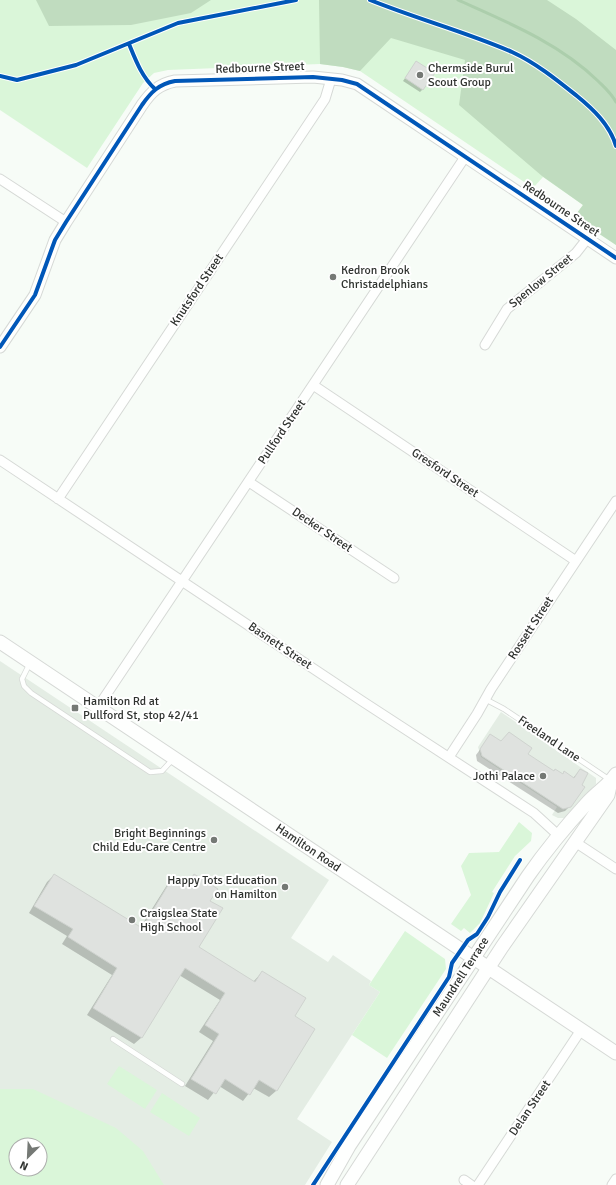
<svg xmlns="http://www.w3.org/2000/svg" width="616" height="1185" font-family="Signika,sans-serif">
<style>
.built{fill:#e4ede4;fill-rule:evenodd}
.green{fill:#daf6d9;fill-rule:evenodd}
.forest{fill:#c0dcbf}
.shadow{fill:#0003}
.lines{fill:none;stroke-linecap:round;stroke-linejoin:round}
.stream{stroke:#acceac;stroke-width:3}
.building{fill:#dfe2df;stroke:#cfd3cf}
.service-casing{stroke:#d6d9d6;stroke-width:6}
.minor-casing{stroke:#d6d9d6;stroke-width:11}
.tertiary-casing{stroke:#d6d9d6;stroke-width:13}
.secondary-casing{stroke:#d6d9d6;stroke-width:15}
.service{stroke:#fefffe;stroke-width:4.5}
.minor{stroke:#fefffe;stroke-width:9}
.tertiary{stroke:#fefffe;stroke-width:11}
.secondary{stroke:#fefffe;stroke-width:13}
.cycleway-casing{stroke:#fff;stroke-width:6}
.cycleway{stroke:#0057b8;stroke-width:4}
.poi-dot{fill:#757975;stroke:#fff;stroke-width:1.5}
.labels{text-anchor:middle;dominant-baseline:central;stroke-width:4;stroke-linejoin:round;paint-order:stroke}
.street-label{font-size:12px;fill:#2f322f;stroke:#fff}
.poi-label{font-size:12px;fill:#2f322f;stroke:#fff;text-anchor:start}
</style>
<rect width="100%" height="100%" fill="#f7fcf7"/>
<!-- built -->
<path class="built" d="M0 661 329 880 291 938 328 962 333 955 371 981 369 985 380 992 297 1119 332 1142 305 1185H0ZM16 1145H40V1169H16Z
M501 712 596 778V784L565 818H558L552 815 557 807 481 757 478 747Z"/>
<!-- green -->
<path class="green" d="M0 0H616V245L574 217 583 205 543 177 533 188 360 71 343 67 320 64 168 70 154 73 143 83 87 168 0 110Z
M519 822 532 833 531 841 515 856 492 892 494 893 480 923 470 933 464 928 461 931 451 924 471 895 461 866 469 853 499 852Z
M405 931 445 959 446 969 387 1058 352 1035 380 992 369 985Z
M119 1066 157 1090 145 1109 107 1084Z
M0 1089H33L116 1128 143 1151 164 1185H0ZM16 1145H40V1169H16Z
M162 1093 200 1118 189 1136 150 1112Z"/>
<!-- forest -->
<path class="forest" d="M36 0H211L191 13 131 25 49 26Z
M319 0H547L576 19 616 50V245L574 217 583 205 542 176 459 105 465 60 391 38 360 71 343 67 320 64Z"/>
<!-- shadow -->
<path class="shadow" d="M416 62 423 89 420 92 403 81Z
M490 736 526 754 553 772 573 778 580 770 570 806 565 811 558 813 477 761 476 755Z
M54 875 140 928 167 885 173 878 186 886 194 876 209 901 197 948 253 982 262 972 293 1016 314 1029 276 1091 269 1097 253 1088 243 1101 219 1086 208 1100 185 1086 213 1041 199 1032 220 1000 179 975 141 1038 134 1044 87 1015 112 975 62 944 67 936 29 913 47 882Z"/>
<g class="lines">
<!-- stream -->
<path class="stream" d="M458 0C507 22 559 43 598 81 605 88 611 93 616 102"/>
</g>
<!-- building -->
<path class="building" d="M416 61 435 73 423 90 405 78Z
M509 732 532 748 528 754 554 771 555 769 563 774 564 771 574 778 580 769 588 773 582 785 585 787 571 807 563 809 482 756 480 749 490 734 501 741Z
M54 874 142 928 173 877 187 886 194 874 218 889 210 901 223 908 199 947 255 982 262 971 306 998 295 1016 315 1029 277 1091 259 1080 250 1095 225 1079 216 1094 191 1079 219 1034 205 1025 225 993 185 968 142 1038 93 1008 117 968 68 937 73 929 34 906Z"/>
<g class="lines">
<!-- service casing -->
<g class="service-casing">
<path id="service" d="M30 663 22 679 24 686 31 693 150 772 162 771 173 759
M485 699 504 709 610 780
M113 1039 182 1084"/>
</g>
<!-- minor casing -->
<g class="minor-casing">
<path id="minor" d="M0 179 66 222
M485 345 507 309 576 253 587 239
M313 385 576 561
M0 460 362 701 534 813 558 835
M249 482 394 578
M58 499 325 99 331 79
M98 707 465 157
M449 757 477 714 491 689 616 501
M575 842 616 869
M464 1180 471 1185
M478 1185 581 1030
M612 1185 616 1179"/>
</g>
<!-- tertiary casing -->
<g class="tertiary-casing">
<path id="tertiary" d="M0 347 35 295 55 240 66 222 142 105C151 92 159 84 175 81L313 77 342 80 357 84 616 258"/>
</g>
<!-- secondary casing -->
<g class="secondary-casing">
<path id="secondary" d="M0 642 616 1053
M327 1185 349 1146 528 876C546 850 566 826 588 802 597 792 609 785 616 774
M347 1185 502 947 608 795 611 781"/>
</g>
<!-- service -->
<use href="#service" class="service"/>
<!-- minor -->
<use href="#minor" class="minor"/>
<!-- tertiary -->
<use href="#tertiary" class="tertiary"/>
<!-- secondary -->
<use href="#secondary" class="secondary"/>
<!-- cycleway casing -->
<g class="cycleway-casing">
<path id="cycleway" d="M370 0C417 19 466 32 512 52 536 63 557 80 577 96 593 109 610 125 616 146
M129 44C136 61 142 77 155 89
M0 76 17 80 76 65 178 23 296 0
M0 347 35 295 55 240 66 222 142 105C151 92 159 84 175 81L313 77 342 80 357 84 616 258
M313 1185 449 977 452 963 468 940 477 934 488 917 500 892 520 860"/>
</g>
<!-- cycleway -->
<use href="#cycleway" class="cycleway"/>
</g>
<!-- markers -->
<g class="poi-dot">
<circle cx="420" cy="75" r="4"/>
<circle cx="333" cy="277" r="4"/>
<rect x="71" y="704" width="8" height="8" rx="2"/>
<circle cx="543" cy="776" r="4"/>
<circle cx="214" cy="840" r="4"/>
<circle cx="285" cy="887" r="4"/>
<circle cx="132" cy="920" r="4"/>
</g>
<g class="labels">
<!-- street labels -->
<g class="street-label">
<text transform="translate(260 68) rotate(-2)">Redbourne Street</text>
<text transform="translate(561 209) rotate(34)">Redbourne Street</text>
<text transform="translate(541 281) rotate(-39)">Spenlow Street</text>
<text transform="translate(197 290) rotate(-56)">Knutsford Street</text>
<text transform="translate(282 432) rotate(-56)">Pullford Street</text>
<text transform="translate(445 473) rotate(34)">Gresford Street</text>
<text transform="translate(322 530) rotate(34)">Decker Street</text>
<text transform="translate(531 628) rotate(-57)">Rossett Street</text>
<text transform="translate(280 646) rotate(34)">Basnett Street</text>
<text transform="translate(549 739) rotate(34)">Freeland Lane</text>
<text transform="translate(308 848) rotate(34)">Hamilton Road</text>
<text transform="translate(461 977) rotate(-57)">Maundrell Terrace</text>
<text transform="translate(530 1108) rotate(-56)">Delan Street</text>
</g>
<!-- poi labels -->
<g class="poi-label">
<text x="428" y="68">Chermside Burul<tspan x="428" dy="14">Scout Group</tspan></text>
<text x="341" y="270">Kedron Brook<tspan x="341" dy="14">Christadelphians</tspan></text>
<text x="83" y="701">Hamilton Rd at<tspan x="83" dy="14">Pullford St, stop 42/41</tspan></text>
<text x="535" y="776" text-anchor="end">Jothi Palace</text>
<text x="206" y="833" text-anchor="end">Bright Beginnings<tspan x="206" dy="14">Child Edu-Care Centre</tspan></text>
<text x="277" y="880" text-anchor="end">Happy Tots Education<tspan x="277" dy="14">on Hamilton</tspan></text>
<text x="140" y="913">Craigslea State<tspan x="140" dy="14">High School</tspan></text>
</g>
</g>
<!-- north arrow -->
<g transform="translate(28 1157) rotate(204)"><circle r="19" fill="#ffffff" stroke="#acadac"/>
<path d="M0-3L7 15L0 10L-7 15Z" fill="#757975"/>
<text y="-6" font-size="11" font-weight="bold" text-anchor="middle" fill="#2f322f">N</text>
</g>
</svg>
